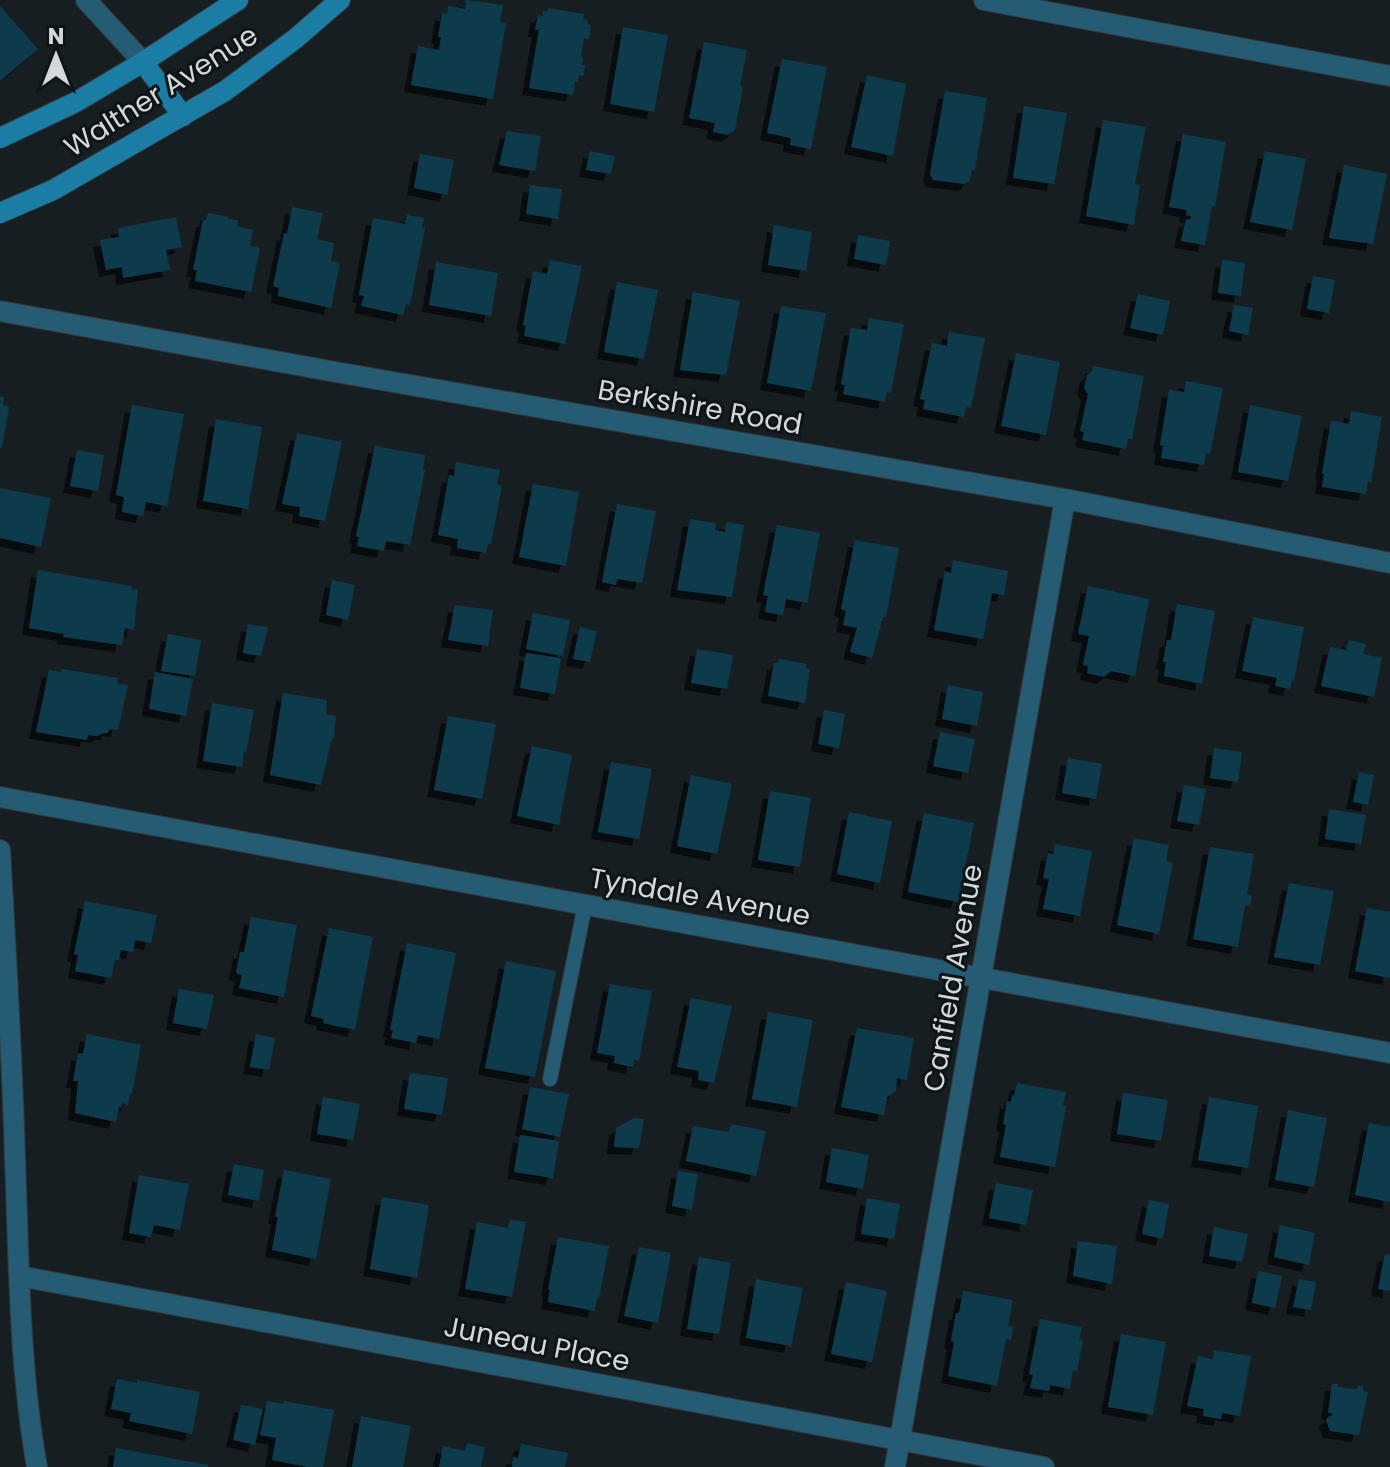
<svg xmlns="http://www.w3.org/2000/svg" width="1390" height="1467" font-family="Poppins,sans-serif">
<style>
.building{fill:#103a4c;filter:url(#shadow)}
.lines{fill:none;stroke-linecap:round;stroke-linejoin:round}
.service-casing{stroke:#31383c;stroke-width:16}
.minor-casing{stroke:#31383c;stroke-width:22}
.secondary-casing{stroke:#31383c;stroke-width:22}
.service{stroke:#255b73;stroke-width:14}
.minor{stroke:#255b73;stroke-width:20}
.secondary{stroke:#1b7da4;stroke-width:20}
.labels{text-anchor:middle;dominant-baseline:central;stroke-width:6;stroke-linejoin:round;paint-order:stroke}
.street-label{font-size:28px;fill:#d3d8da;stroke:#0e1519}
</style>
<defs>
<filter id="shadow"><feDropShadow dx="-7" dy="7" stdDeviation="0" flood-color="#0009"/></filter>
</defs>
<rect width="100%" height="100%" fill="#171e22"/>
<!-- building -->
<path class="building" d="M466 0 503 5 500 22 506 23 493 99 411 85 418 46 439 50 441 37H438L442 13 447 14 448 6 465 9Z
M0 6 38 49 0 81Z
M548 8 584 14 583 19 588 20 587 24 591 25 589 39 584 38 581 56 583 57 582 65H585L583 76 579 75 578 82H575L573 95 529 88 539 30H535L538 15 542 16 543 11 547 12Z
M623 27 668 35 654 112 610 104Z
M704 42 747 50 740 86 743 87 735 130 728 135 713 132 715 123 689 118Z
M782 59 827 67 811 149 790 145 791 138 767 133Z
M867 75 906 84 893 156 851 147Z
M945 91 987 98 975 170H972L969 182 964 184 933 180 930 174Z
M1024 106 1067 113 1054 184 1013 178Z
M1103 120 1146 127 1135 184 1140 185 1134 225 1086 216Z
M507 131 541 136 535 171 499 165Z
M1183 134 1226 142 1215 207 1212 206 1205 245 1181 241 1186 219 1190 220 1191 216 1186 215 1187 210 1169 207Z
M590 151 615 156 611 174 586 170Z
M1265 151 1306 159 1292 230 1250 222Z
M420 154 454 160 447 195 414 188Z
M1344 165 1387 174 1373 244 1329 238Z
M530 185 562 189 558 219 526 214Z
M292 207 323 213 317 239 334 243 331 261 340 263 331 308 278 296 279 288 273 286 284 233 287 234Z
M208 213 229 217 228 219 238 220 237 226 253 230 250 246 260 248 251 292 195 281 197 270H193L203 220H206Z
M407 215 424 218 422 227 425 228 410 305 406 304 403 315 361 306 364 296 359 295 373 218 405 224Z
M176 217 182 247 166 250 170 270 123 278 122 267 106 270 100 240 119 237 118 228Z
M774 225 812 232 806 271 768 265Z
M858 235 890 241 886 265 854 259Z
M550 260 582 266 565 344 524 336 526 326 523 325 533 271 547 274Z
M1222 260 1245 263 1241 296 1218 293Z
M436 262 498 273 491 316 429 305Z
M1313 276 1335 280 1329 313 1307 309Z
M617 282 658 290 644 359 604 352Z
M693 292 740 301 726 375 680 370Z
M1138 294 1170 301 1163 335 1130 328Z
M1234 305 1253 308 1248 335 1229 331Z
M781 306 826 313 811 391 767 383Z
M869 318 904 324 891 393 887 392 885 402 843 394 845 385 841 384 851 328 867 330Z
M949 332 985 338 971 408 966 407 964 417 923 409 925 400 920 399 932 343 947 346Z
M1016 353 1060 362 1046 435 1001 426Z
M1093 366 1144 376 1132 439H1128L1126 449 1082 440 1084 432 1080 431 1088 394 1084 388 1087 375 1092 372Z
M1186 381 1223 388 1210 454 1206 453 1204 465 1161 458 1163 446 1160 445 1169 390 1184 392Z
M0 396 4 397 3 405 9 407 2 448H0Z
M132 405 184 414 167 506 146 502 143 516 122 512 124 497 116 495Z
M1250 405 1302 416 1288 481 1238 472Z
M1351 411 1382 417 1371 482 1368 481 1366 494 1322 487 1324 474 1322 473 1331 421 1349 424Z
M216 419 262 427 248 509 203 501Z
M297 433 342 442 325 521 299 516 300 507 282 504Z
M375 446 425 455 423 470H425L410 545 386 541 384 551 357 546 359 537 356 536Z
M77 450 104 455 98 491 70 486Z
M456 462 500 470 497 484 502 486 491 544H488L486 553 457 548 458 539 438 535 449 475 454 476Z
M533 484 579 492 566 566 519 557Z
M0 488 51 498 41 547 0 538Z
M617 504 656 511 642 583 617 579 616 585 602 582Z
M690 519 716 523 715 530 725 532 726 522 744 525 732 597 677 590Z
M777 525 820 533 807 603 786 599 783 615 765 612 768 596 763 595Z
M855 540 899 548 886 617H883L872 658 850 652 857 628 843 625 846 611 841 609Z
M953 560 1008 571 1004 595 992 593 983 639 934 630 945 571 951 573Z
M38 570 132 586 131 589 138 590 134 630 125 628 122 645 63 637 64 634 29 628Z
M332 580 355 585 348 620 326 615Z
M1088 586 1149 599 1135 676 1111 671 1104 677 1087 673 1088 666 1083 665 1089 636 1078 634Z
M1177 604 1215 611 1202 684 1164 676 1166 662H1163L1167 640H1171Z
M455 605 493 610 488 646 448 640Z
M533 613 570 620 563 656 526 649Z
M1253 617 1304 627 1294 681H1292L1290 689 1275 686 1277 678 1242 671Z
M248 624 268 627 261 656 243 653Z
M580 627 597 631 590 662 573 659Z
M168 634 201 640 195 676 161 671Z
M1349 640 1366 644 1363 654 1382 658 1374 697 1321 686 1330 647 1346 650Z
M697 649 733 655 727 689 691 683Z
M526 653 561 658 555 694 520 688Z
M779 659 807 664 806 668 810 669 805 703 768 696 774 663H778Z
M62 669 118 678 117 684 128 685 118 730 109 729 108 733H103L97 736 88 735 87 740 36 732 49 670 61 672Z
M155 672 193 679 186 716 149 709Z
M948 685 983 692 977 726 942 719Z
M283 693 327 700 326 714 336 716 334 736 331 742 321 785 270 775Z
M212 703 254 710 246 752H244L242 767 203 761Z
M824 710 845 714 839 748 818 744Z
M448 716 496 724 482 799 434 790Z
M940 732 975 739 968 773 933 766Z
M532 746 572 755 559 825 517 816Z
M1214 748 1242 752 1238 782 1210 778Z
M1068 758 1102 764 1096 799 1062 793Z
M611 762 652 769 639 839 598 832Z
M1359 772 1374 775 1368 805 1353 802Z
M691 775 732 784 717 854 677 846Z
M1184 785 1206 789 1199 825 1177 821Z
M770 791 811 798 800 867 758 860Z
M1329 809 1366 815 1361 844 1325 839Z
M849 812 892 821 880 883 837 874Z
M924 813 974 823 958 902 908 892Z
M1134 838 1169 845 1166 861 1173 863 1159 934 1117 925Z
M1055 844 1092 851 1080 916 1043 909 1049 879 1043 878 1048 853 1053 854Z
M1210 847 1254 854 1247 895 1252 896 1250 906 1245 905 1238 947 1193 939Z
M1289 883 1334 891 1320 965 1274 957Z
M85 901 157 915 151 943 135 940 133 952 121 950 119 960H115L111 978 75 971 78 955 74 954Z
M1367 908 1390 912V978L1355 971Z
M251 917 297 925 284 997 239 988 242 975 236 973 240 952H244Z
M329 928 373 937 355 1030 323 1023 324 1019 311 1016Z
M407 943 456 953 439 1039 418 1035 416 1043 391 1038 393 1030H390Z
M506 961 556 971 535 1077 485 1068Z
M610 984 652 991 639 1061 634 1059 633 1067 614 1063 615 1056 597 1053Z
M179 989 214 995 207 1029 173 1023Z
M691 998 732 1006 714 1083 698 1080 699 1071 677 1067Z
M768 1012 813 1020 797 1107 752 1099Z
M857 1028 914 1038 907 1080 896 1078 897 1080 896 1091 887 1097 884 1115 841 1107Z
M87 1034 141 1045 132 1094 130 1093 128 1105 122 1103 121 1108 119 1107 116 1122 75 1113 78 1081H73L78 1053 83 1054Z
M256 1034 275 1038 269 1070 250 1067Z
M410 1073 448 1078 442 1115 404 1109Z
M1017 1083 1066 1092 1063 1105 1066 1106 1055 1167 1000 1157 1006 1125 1003 1124 1007 1101 1011 1102 1012 1095 1014 1096Z
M530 1087 569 1094 560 1137 522 1129Z
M1123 1093 1168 1100 1161 1141 1117 1134Z
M323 1097 360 1104 353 1140 317 1134Z
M1209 1097 1258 1106 1248 1168 1198 1160Z
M1288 1110 1327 1118 1314 1187 1275 1180Z
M634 1118 644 1119 639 1148 614 1147 616 1128Z
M1369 1123 1390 1127V1202L1355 1195Z
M731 1124 766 1131 756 1176 686 1161 693 1126 729 1132Z
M520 1135 559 1141 553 1178 514 1172Z
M832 1148 869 1155 863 1189 826 1182Z
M234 1164 264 1170 259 1201 228 1195Z
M284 1170 331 1179 316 1259 272 1250 278 1217H275Z
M678 1171 698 1174 692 1210 672 1206Z
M139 1175 189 1184 180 1230 154 1225 151 1237 129 1233Z
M996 1183 1033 1190 1026 1225 989 1218Z
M382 1197 429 1205 417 1278 370 1269Z
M867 1198 900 1204 894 1239 861 1234Z
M1149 1200 1169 1204 1163 1239 1142 1234Z
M510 1220 526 1222 512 1297 465 1289 477 1222 508 1228Z
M1280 1225 1315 1233 1309 1265 1274 1257Z
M1214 1227 1248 1234 1242 1262 1209 1256Z
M558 1237 609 1246 599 1298H597L595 1311 548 1302 550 1290 548 1289Z
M1078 1241 1117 1246 1112 1284 1073 1276Z
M639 1247 671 1253 658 1323 624 1316Z
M1385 1254 1390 1255V1291L1378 1289Z
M699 1257 731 1263 719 1334 687 1329Z
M1258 1271 1282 1276 1275 1308 1252 1303Z
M756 1279 803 1288 791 1346 746 1338Z
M1299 1279 1316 1282 1311 1310 1293 1307Z
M846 1282 887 1291 872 1362 831 1354Z
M963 1291 1013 1300 1008 1326 1013 1327 1011 1340 1006 1339 997 1386 948 1376 954 1342 951 1341 956 1313H959Z
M1040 1319 1082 1327 1079 1340H1083L1077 1371 1073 1370 1070 1389 1050 1385 1049 1391 1030 1388 1033 1375 1029 1374Z
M1121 1334 1166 1342 1153 1415 1108 1407Z
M1214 1350 1251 1356 1240 1416 1222 1413 1221 1419 1203 1416 1204 1409 1187 1406 1198 1356 1213 1359Z
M117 1379 137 1383V1380L200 1392 192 1434 129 1421 131 1413 111 1409Z
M1332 1384H1338V1387L1354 1389H1357L1358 1385 1363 1386V1391L1368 1392 1359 1435 1330 1431 1326 1420 1329 1416H1332V1413H1328Z
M267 1401 283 1404 284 1401 334 1410 323 1467H308L272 1460 276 1438 260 1435Z
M241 1405 263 1409 255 1445 233 1440Z
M361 1416 411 1426 403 1467H352Z
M467 1443 485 1447 481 1467H439L443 1446 465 1451Z
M521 1444 568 1453 565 1467H512L513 1457 518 1458Z
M116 1448 208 1465V1467H113Z"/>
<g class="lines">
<!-- service casing -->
<g class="service-casing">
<path id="service" d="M550 1079 585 905"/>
</g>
<!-- minor casing -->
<g class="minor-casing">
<path id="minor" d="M86 0 143 62
M984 0 1390 76
M0 311 330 371 1065 499 1390 563
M0 797 1390 1053
M0 850C6 952 12 1056 15 1159 19 1261 19 1366 37 1467
M19 1276 1044 1467
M895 1467 1065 499"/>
</g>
<!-- secondary casing -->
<g class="secondary-casing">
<path id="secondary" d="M143 62 183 116
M0 138 76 102 143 62 238 0
M0 213 53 190 225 91 295 39 340 0"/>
</g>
<!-- service -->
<use href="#service" class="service"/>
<!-- minor -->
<use href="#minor" class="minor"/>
<!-- secondary -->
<use href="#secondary" class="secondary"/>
</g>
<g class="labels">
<!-- street labels -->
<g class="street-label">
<text transform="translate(161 91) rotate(-32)">Walther Avenue</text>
<text transform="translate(700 407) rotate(10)">Berkshire Road</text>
<text transform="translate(700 897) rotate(10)">Tyndale Avenue</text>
<text transform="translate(953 978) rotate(-80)">Canfield Avenue</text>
<text transform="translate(537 1344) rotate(11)">Juneau Place</text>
</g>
</g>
<!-- north arrow -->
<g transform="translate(56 56)" stroke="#0e1519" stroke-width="6" paint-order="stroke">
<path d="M0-6L14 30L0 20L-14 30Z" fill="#d3d8da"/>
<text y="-12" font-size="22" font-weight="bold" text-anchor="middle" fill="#d3d8da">N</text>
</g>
</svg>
